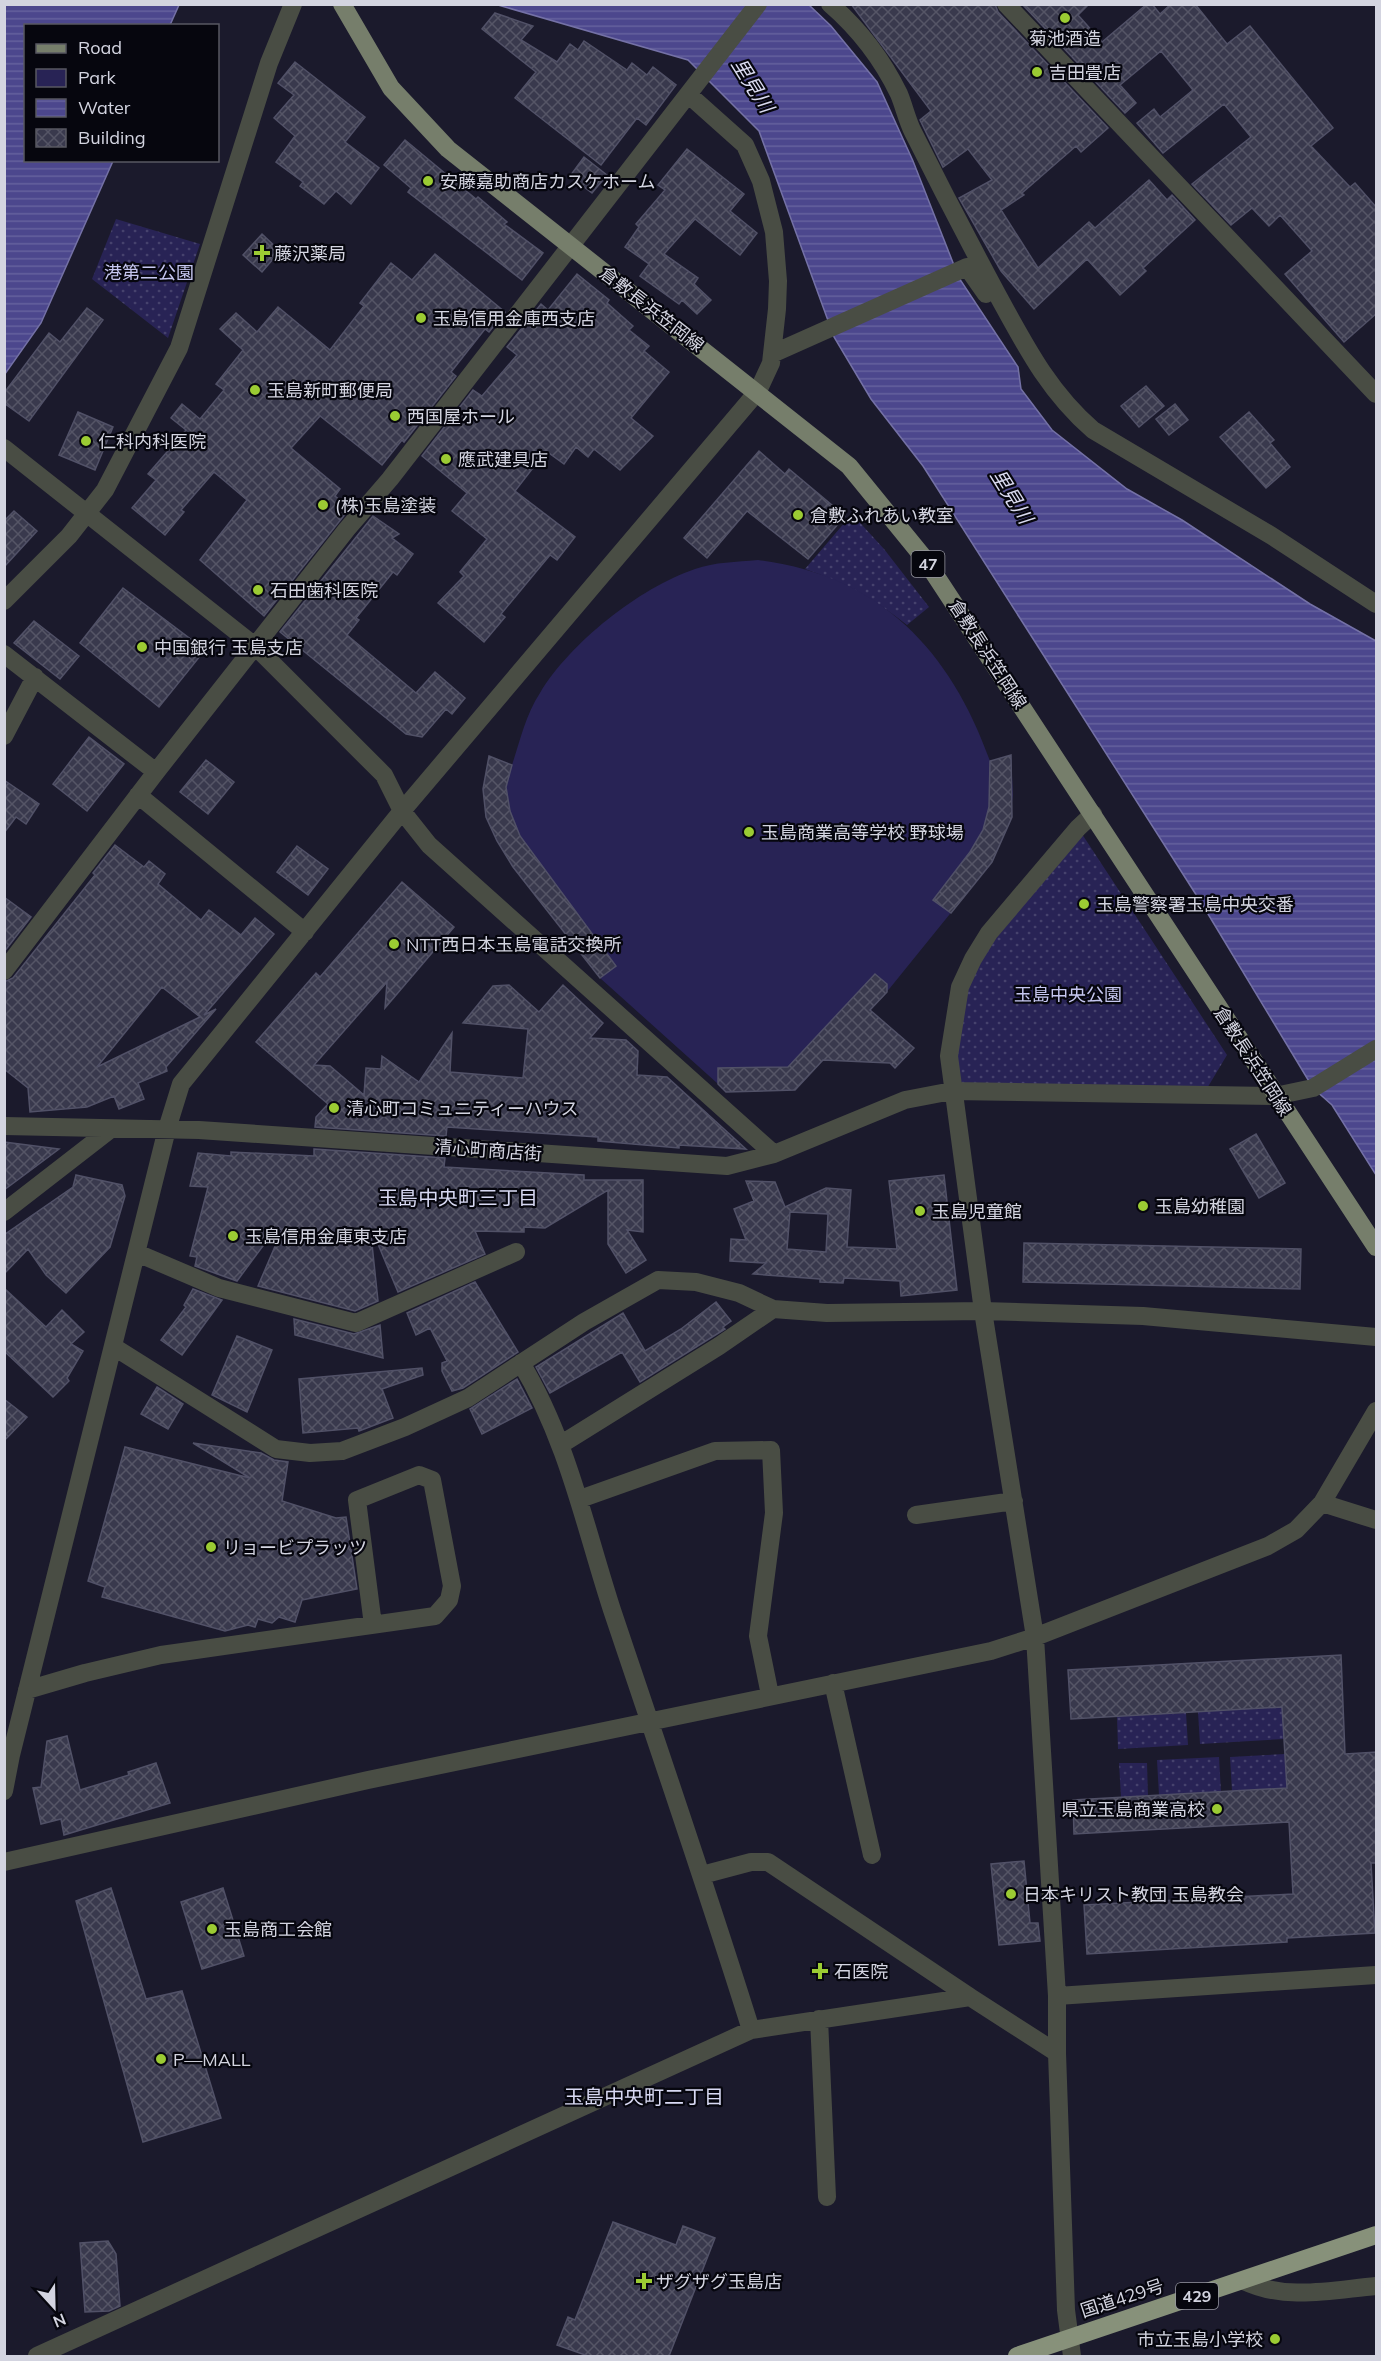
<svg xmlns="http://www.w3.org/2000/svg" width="1381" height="2361" font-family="Mulish,'Noto Sans JP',sans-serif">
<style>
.green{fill:url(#green-dots)}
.pitch{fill:#282355}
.water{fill:url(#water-rules);stroke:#7471a6;stroke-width:1.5}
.building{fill:url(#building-cross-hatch);stroke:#515167;stroke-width:1.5;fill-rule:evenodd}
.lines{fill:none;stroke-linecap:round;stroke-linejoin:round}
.minor{stroke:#494d44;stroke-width:18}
.major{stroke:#767e6b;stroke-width:18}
.highway{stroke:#87917a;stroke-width:18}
.poi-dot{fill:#9bcb33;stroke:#06060e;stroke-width:2}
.labels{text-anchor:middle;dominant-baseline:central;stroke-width:4.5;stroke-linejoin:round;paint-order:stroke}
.shield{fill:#06060e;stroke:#9696a1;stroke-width:1.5}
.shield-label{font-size:16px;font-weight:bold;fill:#d3d4e0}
.poi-label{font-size:18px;fill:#d3d4e0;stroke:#06060e;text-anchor:start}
.park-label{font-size:18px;fill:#c6c7f0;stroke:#06060e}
.street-label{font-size:18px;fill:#d3d4e0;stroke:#06060e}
.water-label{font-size:20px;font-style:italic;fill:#dadbf0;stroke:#06060e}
.neighbourhood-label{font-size:20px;fill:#d8d9f3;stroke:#06060e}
</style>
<defs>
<pattern id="green-dots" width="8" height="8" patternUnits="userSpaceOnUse" patternTransform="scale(1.5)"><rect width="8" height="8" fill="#282355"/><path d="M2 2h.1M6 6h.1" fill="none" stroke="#46426d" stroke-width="1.8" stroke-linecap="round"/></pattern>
<pattern id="water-rules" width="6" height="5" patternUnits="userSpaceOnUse" patternTransform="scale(1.5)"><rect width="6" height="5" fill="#4c478d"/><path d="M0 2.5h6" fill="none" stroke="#65619d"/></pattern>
<pattern id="building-cross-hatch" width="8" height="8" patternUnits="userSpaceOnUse" patternTransform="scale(1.5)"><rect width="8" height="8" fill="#39394d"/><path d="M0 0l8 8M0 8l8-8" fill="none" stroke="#556"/></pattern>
</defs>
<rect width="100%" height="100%" fill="#1b1a2c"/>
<!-- green -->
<path class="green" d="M116 219 200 244 168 338 92 279Z
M852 514 884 549 929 607 907 625C876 600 842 582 805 569Z
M1078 828 1227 1055 1203 1095 952 1091 960 987Z
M1282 1707 1284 1739 1200 1744 1198 1712Z
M1186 1713 1188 1745 1118 1749 1117 1716Z
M1285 1754 1287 1788 1232 1791 1230 1757Z
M1219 1757 1221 1792 1159 1795 1157 1760Z
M1119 1763H1147L1148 1796 1121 1797Z"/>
<!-- pitch -->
<path class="pitch" d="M758 560C879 575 950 649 990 761L1011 755 1013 795 1009 823 979 878 890 988 795 1090 727 1092 600 978 513 867 486 817 483 789 489 756 512 765C520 741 526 714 540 693 570 643 639 588 695 569 715 562 736 562 758 560Z"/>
<!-- water -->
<path class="water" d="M5 4 179 5 170 25 26 26V160L113 161 41 323 5 374Z
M498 5H809L831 26 877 82 913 161 959 278 1018 367 1021 389 1052 430 1127 489 1182 520 1310 604 1376 641V1175L1332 1105 1313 1088 1202 904 923 466 871 399 834 337 759 131 688 60Z"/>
<!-- building -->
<path class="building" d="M851 4H995L998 12 1108 128 1081 152 1076 146 1022 193 1024 195 1001 210 1038 268 1089 222 1095 228 1149 180 1167 200 1172 195 1195 220 1143 268 1146 271 1120 295 1087 259 1034 309 1001 271 959 198 992 180 968 149 943 167 920 120 931 111Z
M1022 4H1089L1078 15 1102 42 1147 4H1152L1160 14 1171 4H1195L1227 44 1250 26 1333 128 1311 146 1350 187 1355 183 1377 208V313L1344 342 1285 274 1312 251 1280 215 1269 226 1252 208 1231 225 1192 184 1251 137 1224 104 1163 153 1137 123 1154 109 1160 117 1193 90 1161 51 1120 85 1136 103 1125 113Z
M495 13 533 26 521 40 557 62 570 44 578 50 584 41 627 70 632 63 647 75 653 67 676 85 646 125 637 118 601 165 515 98 536 72 482 29Z
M295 62 365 117 345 142 379 168 351 204 336 191 324 204 300 186 303 182 276 162 295 136 274 118 294 95 278 83Z
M405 140 476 199 478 197 507 222 504 224 543 253 522 280 408 192 411 188 384 165Z
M687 149 744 194 730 211 757 233 740 255 695 219 664 254 698 278 694 284 711 300 697 314 682 300 679 304 640 276 649 264 625 247 639 227 636 224 665 190 658 185Z
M584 157 607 175 592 193 570 176Z
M262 234 280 251 262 272 243 255Z
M435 254 505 312 489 332 485 329 451 372 456 376 404 442 402 440 382 465 320 416 291 448 340 489 335 496 350 508 264 616 200 560 247 500 214 472 181 510 184 512 165 535 132 508 156 480 148 474 186 430 171 418 182 404 200 419 224 390 216 384 243 350 220 329 236 313 257 332 278 307 330 350 364 306 360 303 391 263 412 280Z
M577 274 609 300 607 303 633 326 629 330 649 346 644 351 669 372 631 418 653 436 620 470 594 449 588 457 576 447 564 464 546 451 515 491 575 537 557 560 550 555 501 614 505 617 484 642 438 603 464 576 460 572 487 539 452 511 467 493 422 456 473 390 482 396 517 355 507 347 541 304 548 310Z
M87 308 103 320 29 421 4 403V393L49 333 60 342Z
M1146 386 1164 406 1139 427 1121 406Z
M1175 404 1188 420 1169 435 1156 419Z
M78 412 113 427 95 470 59 455Z
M1249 412 1274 440 1270 443 1290 467 1266 488 1220 437Z
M759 451 785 474 789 469 845 516 808 559 747 511 707 558 684 538Z
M14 511 37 531 4 567V521Z
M373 516 399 534 392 538 413 554 397 575 393 572 356 618 359 620 347 635 416 693 435 672 465 698 452 714 446 709 422 737 406 734 280 632Z
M123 588 205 650 159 707 80 643Z
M34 621 79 656 60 679 14 643Z
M89 737 124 764 87 811 53 784Z
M1011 755 1012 817 992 862 951 913 933 900 970 852 983 830 989 807 990 761Z
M489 756 512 765 506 787 510 811 520 836 616 966 600 978 513 867 497 841 486 817 483 789Z
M206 760 234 782 208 814 180 792Z
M4 780 39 804 26 824 16 817 4 833Z
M115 845 144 867 149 861 165 874 158 884 201 920 209 910 241 935 255 918 274 934 204 1015 216 1009 166 1067 167 1071 138 1083 144 1099 119 1109 114 1096 87 1107 30 1112 28 1088 4 1069V982L13 978 95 875 93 873ZM162 987 200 1017 97 1067Z
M297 846 328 869 308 895 277 872Z
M402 882 454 927 385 1008 387 982 314 1065 330 1066 364 1095 366 1068 381 1069 382 1056 419 1082 452 1033 450 1072 523 1078 528 1029 463 1023 493 986 509 985 539 1012 563 985 603 1023 590 1038 626 1040 638 1051 637 1075 667 1077 746 1149 679 1145V1148L598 1141V1137L447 1127 446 1136 315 1127 316 1117 328 1104 256 1042 316 973 320 977Z
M4 897 31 917 4 952Z
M875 974 887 984V992L870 1010 914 1048 895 1068 890 1063 823 1060 795 1090 726 1092 718 1084V1068L788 1067Z
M1256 1134 1285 1183 1259 1198 1230 1149Z
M4 1142 59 1149 4 1190Z
M314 1149 445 1158 444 1167 584 1175V1180H643V1232L627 1230 646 1260 626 1273 608 1244V1190L545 1228 524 1227V1232L475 1231 485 1254 398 1292 370 1225 378 1301 355 1311 258 1286 282 1230 277 1227 237 1281 195 1266 197 1257 190 1256 208 1187 190 1186 198 1153 231 1156V1152L314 1156Z
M76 1175 122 1185 125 1196 110 1247 66 1293 46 1275 28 1249 4 1274V1235L73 1187Z
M944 1175 957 1290 901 1296 900 1281 844 1278 843 1283 820 1282V1279L753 1274 766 1263 730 1261 731 1239 746 1240 734 1209 754 1201 746 1181 775 1182 785 1207 826 1188 851 1190 847 1247 897 1249 889 1181ZM790 1212 828 1214 826 1252 787 1249Z
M1024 1243 1301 1249 1300 1289 1023 1282Z
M475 1282 518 1352 463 1388 452 1391 442 1371V1363L447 1361 430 1328 416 1335 407 1313Z
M4 1288 46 1327 62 1310 84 1332 71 1344 83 1351 67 1378 69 1381 53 1397 4 1351Z
M193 1289 222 1300 182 1355 161 1340 186 1307 184 1305Z
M716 1302 731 1321 723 1327 725 1329 640 1382 622 1352 550 1393 536 1367 623 1313 645 1351 681 1329Z
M294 1319 354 1334 380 1325 383 1358 295 1335Z
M237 1336 272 1350 247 1412 212 1395Z
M422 1368 423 1375 382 1389 393 1418 359 1431 358 1428 303 1433 299 1379Z
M517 1379 532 1408 482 1434 470 1409Z
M157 1387 183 1404 168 1429 141 1414Z
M4 1399 27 1417 4 1441Z
M193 1443 261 1453 274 1460 288 1462 282 1501 336 1518 346 1517 357 1589 302 1600 295 1622 279 1617 272 1623 258 1619 255 1627 248 1625 225 1631 102 1597 105 1587 88 1581 125 1447 250 1478Z
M1341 1655 1345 1754 1377 1752V1863H1371L1375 1933 1287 1938V1942L1087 1954 1084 1905 1293 1894 1289 1822 1074 1834 1073 1800 1287 1788 1282 1707 1071 1719 1068 1670Z
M67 1736 80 1790 129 1775 128 1772 156 1763 170 1803 64 1835 61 1819 41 1824 33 1788 41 1787 47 1741Z
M1024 1861 1030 1923H1038L1040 1941 999 1945 991 1864Z
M111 1888 146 1999 182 1991 221 2118 143 2142 76 1901Z
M223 1888 244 1956 202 1969 181 1902Z
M613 2222 676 2245 683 2226 715 2238 669 2356H588L557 2345 568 2317 575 2320Z
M108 2241 116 2254 120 2306 109 2311 85 2312 80 2243Z"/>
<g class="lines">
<!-- minor -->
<path class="minor" d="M830 4C859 29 882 59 899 94 904 106 907 120 913 132 940 186 968 240 997 294 1025 345 1048 391 1093 430L1272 536 1376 604
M1006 4 1376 394
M772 354 967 267 986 294
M4 448 256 647 384 775 402 811 429 845 774 1154
M4 601 69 536 105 490 179 348 269 63 293 4
M4 654 156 772
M4 736 35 677
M138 795 305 932
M4 971 156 772 347 529 390 479 758 4
M4 1126 199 1130 727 1166 774 1154 905 1100 952 1091 1275 1096 1313 1088 1376 1049
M4 1212 111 1129
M137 1253 219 1288 356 1323 516 1252
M114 1347 276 1449 310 1453 342 1451 405 1427 468 1398 584 1322 658 1280 696 1282 739 1293 773 1309 827 1313 983 1311 1143 1316 1376 1337
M521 1363C567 1439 585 1527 612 1610 659 1750 707 1889 751 2030
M560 1445 719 1346 773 1309
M580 1499 715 1451 771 1450 774 1513 758 1636 770 1695
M1322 1503 1376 1520
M916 1515 1014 1501
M833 1683 872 1855
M27 1690 85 1673 161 1655 435 1616 449 1600 452 1586 432 1480 419 1475 357 1500 373 1625
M4 1791 11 1755 167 1129 181 1084 402 811 758 391 771 363 777 309 778 281 774 232 761 181 745 145 689 95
M4 1862 368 1780 991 1651 1035 1637 1268 1546 1296 1530 1322 1503 1376 1411
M702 1875 751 1862H768L970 1997
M1057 1996 1376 1975
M819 2019 827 2197
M1244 2281C1286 2301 1332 2290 1376 2286
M37 2356 751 2030 970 1997 1057 2053
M1072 2356 1066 2310 1057 2053V1996L1035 1637 983 1311 949 1056 960 987 973 959 989 933 1078 828 1093 814"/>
<!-- major -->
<path class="major" d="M342 4 391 88 448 149 849 466 924 558 1376 1247"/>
<!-- highway -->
<path class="highway" d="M1017 2356 1376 2235"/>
</g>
<!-- markers -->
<g class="poi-dot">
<circle cx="1065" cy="18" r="6"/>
<circle cx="1037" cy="72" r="6"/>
<circle cx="428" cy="181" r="6"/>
<path d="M259 244h6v6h6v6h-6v6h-6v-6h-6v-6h6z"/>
<circle cx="421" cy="318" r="6"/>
<circle cx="255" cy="390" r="6"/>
<circle cx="395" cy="416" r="6"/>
<circle cx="86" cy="441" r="6"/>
<circle cx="446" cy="459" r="6"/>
<circle cx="323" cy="505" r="6"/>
<circle cx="798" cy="515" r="6"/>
<circle cx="258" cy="590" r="6"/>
<circle cx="142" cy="647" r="6"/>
<circle cx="749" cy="832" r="6"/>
<circle cx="1084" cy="904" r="6"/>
<circle cx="394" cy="944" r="6"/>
<circle cx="334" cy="1108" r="6"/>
<circle cx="1143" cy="1206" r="6"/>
<circle cx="920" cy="1211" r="6"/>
<circle cx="233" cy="1236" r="6"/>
<circle cx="211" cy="1547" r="6"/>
<circle cx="1217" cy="1809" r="6"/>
<circle cx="1011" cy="1894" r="6"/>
<circle cx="212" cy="1929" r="6"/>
<path d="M817 1962h6v6h6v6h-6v6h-6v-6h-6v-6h6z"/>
<circle cx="161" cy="2059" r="6"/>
<path d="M641 2272h6v6h6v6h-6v6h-6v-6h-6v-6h6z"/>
<circle cx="1275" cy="2339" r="6"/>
</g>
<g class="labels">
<!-- shield labels -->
<g class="shield">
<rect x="911.5" y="551" width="33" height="26" rx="4.5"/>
<rect x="1176" y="2283" width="42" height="26" rx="4.5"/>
</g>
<g class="shield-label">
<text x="928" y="564">47</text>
<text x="1197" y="2296">429</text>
</g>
<!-- poi labels -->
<g class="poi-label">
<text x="1065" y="38" text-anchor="middle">菊池酒造</text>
<text x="1049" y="72">吉田畳店</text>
<text x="440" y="181">安藤嘉助商店カスケホーム</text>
<text x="274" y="253">藤沢薬局</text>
<text x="433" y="318">玉島信用金庫西支店</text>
<text x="267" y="390">玉島新町郵便局</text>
<text x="407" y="416">西国屋ホール</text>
<text x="98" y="441">仁科内科医院</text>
<text x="458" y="459">應武建具店</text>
<text x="335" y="505">(株)玉島塗装</text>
<text x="810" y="515">倉敷ふれあい教室</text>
<text x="270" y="590">石田歯科医院</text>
<text x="154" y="647">中国銀行 玉島支店</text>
<text x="761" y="832">玉島商業高等学校 野球場</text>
<text x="1096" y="904">玉島警察署玉島中央交番</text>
<text x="406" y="944">NTT西日本玉島電話交換所</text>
<text x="346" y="1108">清心町コミュニティーハウス</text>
<text x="1155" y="1206">玉島幼稚園</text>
<text x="932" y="1211">玉島児童館</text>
<text x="245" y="1236">玉島信用金庫東支店</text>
<text x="223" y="1547">リョービプラッツ</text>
<text x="1205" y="1809" text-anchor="end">県立玉島商業高校</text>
<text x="1023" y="1894">日本キリスト教団 玉島教会</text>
<text x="224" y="1929">玉島商工会館</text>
<text x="834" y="1971">石医院</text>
<text x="173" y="2059">P―MALL</text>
<text x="656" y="2281">ザグザグ玉島店</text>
<text x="1263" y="2339" text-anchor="end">市立玉島小学校</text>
</g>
<!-- park labels -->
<g class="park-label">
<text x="149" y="272">港第二公園</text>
<text x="1068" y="994">玉島中央公園</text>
</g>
<!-- street labels -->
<g class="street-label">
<text transform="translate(652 309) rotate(38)">倉敷長浜笠岡線</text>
<text transform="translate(988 654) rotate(57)">倉敷長浜笠岡線</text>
<text transform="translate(1253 1061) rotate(57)">倉敷長浜笠岡線</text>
<text transform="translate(488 1150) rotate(4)">清心町商店街</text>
<text transform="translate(1122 2298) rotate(-18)">国道429号</text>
</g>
<!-- water labels -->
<g class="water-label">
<text transform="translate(753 85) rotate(58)">里見川</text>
<text transform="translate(1012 496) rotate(58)">里見川</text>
</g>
<!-- neighbourhood labels -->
<g class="neighbourhood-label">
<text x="458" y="1197">玉島中央町三丁目</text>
<text x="644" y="2096">玉島中央町二丁目</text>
</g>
</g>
<!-- border -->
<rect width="1381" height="2361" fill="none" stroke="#d3d4e0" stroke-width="12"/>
<!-- legend -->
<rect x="24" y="24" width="195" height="138" fill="#06060e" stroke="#585862" stroke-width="1.5"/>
<rect x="36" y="44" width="30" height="9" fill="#767e6b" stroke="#585862" stroke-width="1.5"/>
<text x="78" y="54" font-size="18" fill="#d3d4e0">Road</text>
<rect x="36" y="69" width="30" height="18" fill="#282355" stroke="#585862" stroke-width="1.5"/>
<text x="78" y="84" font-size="18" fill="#d3d4e0">Park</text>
<rect x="36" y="99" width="30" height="18" fill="url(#water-rules)" stroke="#585862" stroke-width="1.5"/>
<text x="78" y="114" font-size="18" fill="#d3d4e0">Water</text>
<rect x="36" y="129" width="30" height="18" fill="url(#building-cross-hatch)" stroke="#585862" stroke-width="1.5"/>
<text x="78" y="144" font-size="18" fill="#d3d4e0">Building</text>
<!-- north arrow -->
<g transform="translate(54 2307) rotate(158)" stroke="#06060e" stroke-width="4.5" paint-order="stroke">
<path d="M0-4.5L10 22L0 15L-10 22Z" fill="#d3d4e0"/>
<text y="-9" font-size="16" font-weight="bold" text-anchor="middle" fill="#d3d4e0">N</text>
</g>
</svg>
